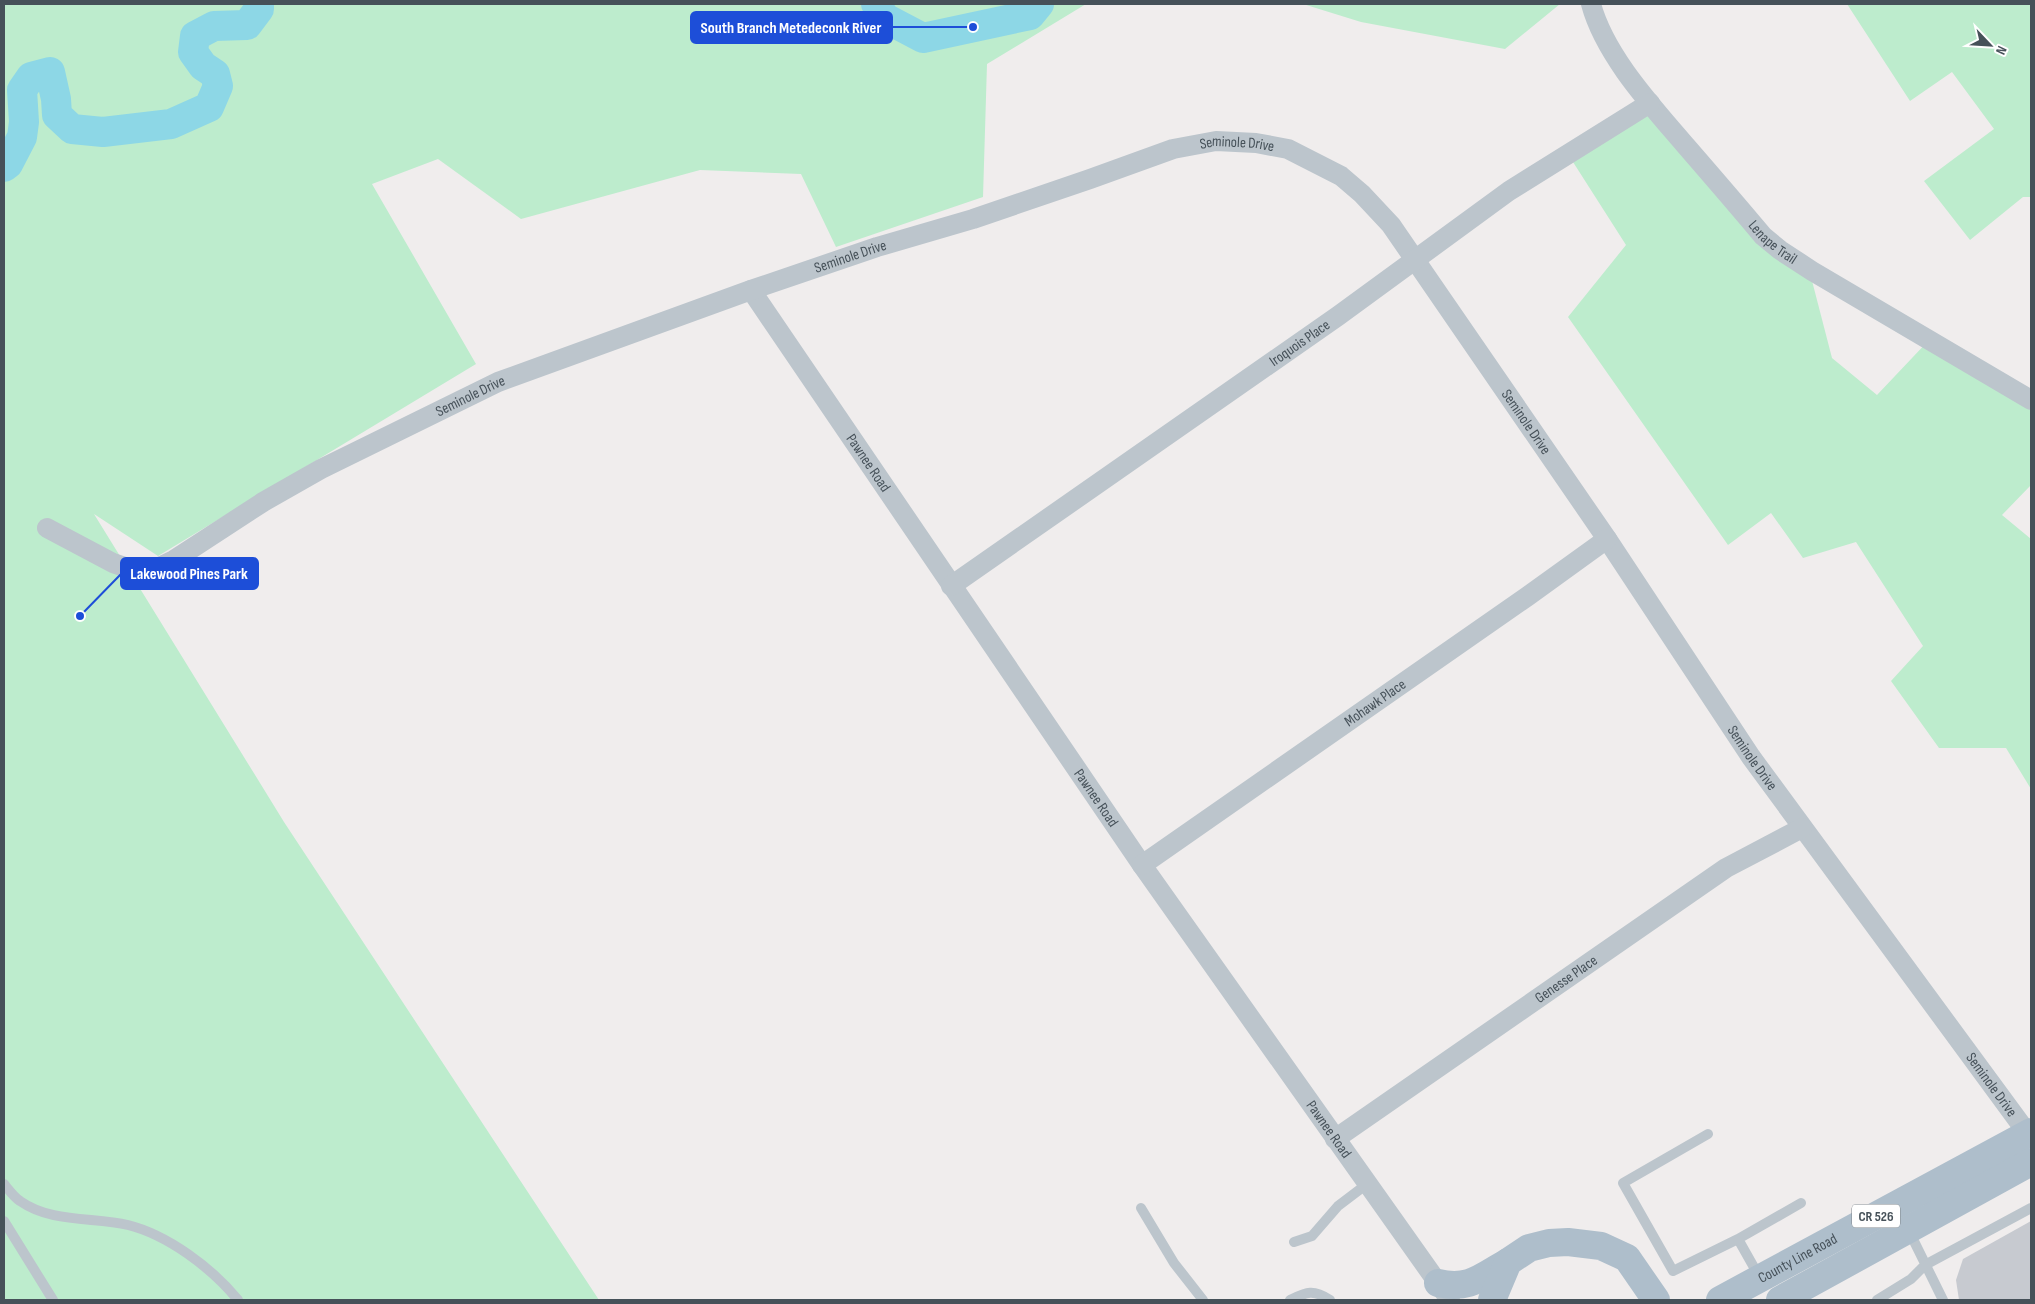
<svg xmlns="http://www.w3.org/2000/svg" width="2035" height="1304" font-family="'Sofia Sans Condensed',sans-serif">
<style>
.green{fill:#bdeccd}
.lines{fill:none;stroke-linecap:round;stroke-linejoin:round}
.river{stroke:#8dd7e6;stroke-width:30}
.building{fill:#c7cad0}
.lane{stroke:#bcc5cc;stroke-width:10}
.street{stroke:#bcc5cc;stroke-width:20}
.primary{stroke:#aebecb;stroke-width:28}
.labels{text-anchor:middle;dominant-baseline:central;stroke-width:4;stroke-linejoin:round;paint-order:stroke}
.shield{fill:#fff;stroke:#7e858b;stroke-width:1}
.shield-label{font-size:14px;font-weight:bold;fill:#465159}
.street-label{font-size:15px;fill:#465159;stroke:#fff}
.leader{fill:none;stroke:#1d4ed8;stroke-width:2}
.callout-dot{fill:#1d4ed8;stroke:#fff;stroke-width:2}
.callout{fill:#1d4ed8;stroke:#1d4ed8;stroke-width:2}
.callout-label{font-size:16px;text-anchor:middle;font-weight:bold;fill:#fff}
</style>
<rect width="100%" height="100%" fill="#f0eded"/>
<!-- green -->
<path class="green" d="M4 4H1086L987 64 983 197 836 247 801 174 700 170 521 219 438 159 372 184 476 364 158 556 94 514 284 822 599 1300H4Z
M1303 4H1560L1505 49 1361 22Z
M1847 4H2031V197H2023L1970 240 1924 181 1994 129 1952 72 1910 101Z
M1648 115 1810 273 1832 358 1877 395 1930 339 2031 397V485L2002 515 2031 539V789L2006 748H1939L1891 681 1923 646 1856 542 1803 558 1771 513 1728 545 1568 317 1626 245 1573 162Z"/>
<g class="lines">
<!-- river -->
<path class="river" d="M876 4 885 18 923 38 1030 15 1039 4
M4 167 8 164 22 137 24 122 22 90 31 77 50 72 56 99 57 115 72 129 103 132 171 124 209 107 218 86 215 74 203 66 193 52 195 36 214 26 247 25 259 9V4"/>
</g>
<!-- building -->
<path class="building" d="M2031 1221V1300H1959L1956 1280 1963 1259Z"/>
<g class="lines">
<!-- lane -->
<path class="lane" d="M1708 1134 1623 1183 1673 1271 1738 1239 1760 1278
M4 1184C9 1190 14 1197 20 1201 51 1223 93 1217 128 1225 168 1235 212 1268 238 1300
M1141 1208 1174 1263 1203 1300
M4 1221 53 1300
M1909 1231 1943 1300
M1738 1239 1801 1203
M1294 1242 1312 1236 1338 1206 1367 1184
M1290 1300C1307 1292 1313 1289 1330 1300
M1877 1300 1911 1279 1925 1265 2031 1208"/>
<!-- street -->
<g class="street">
<path id="s1" d="M1591 4C1605 56 1652 106 1686 146 1712 176 1738 206 1763 236L1780 250 1812 271 2031 400"/>
<path id="s2" d="M751 290 1142 865 1450 1300"/>
<path id="s3" d="M47 528 113 563 145 574 174 560 263 502 321 469 498 382 751 290 877 247 973 219 1090 179 1173 149 1216 141 1256 143 1288 149 1341 176 1362 194 1391 225 1607 539 1751 757 2028 1134"/>
<path id="s4" d="M951 586 1338 316 1509 191 1650 103"/>
<path id="s5" d="M1142 865 1528 596 1607 539"/>
<path id="s6" d="M1335 1139 1726 868 1802 828"/>
</g>
<!-- primary -->
<g class="primary">
<path d="M1438 1283C1470 1290 1481 1277 1508 1262"/>
<path d="M1492 1300 1508 1262 1529 1248 1549 1243 1568 1242 1601 1246 1627 1258 1656 1300"/>
<path id="s7" d="M1720 1300 2031 1132"/>
<path d="M1780 1300 2031 1162"/>
</g>
</g>
<g class="labels">
<!-- shield labels -->
<rect class="shield" x="1852" y="1204.5" width="48" height="23" rx="4"/>
<g class="shield-label">
<text x="1876" y="1216">CR 526</text>
</g>
<!-- street labels -->
<g class="street-label">
<text stroke="none"><textPath href="#s3" startOffset="1290">Seminole Drive</textPath></text>
<text stroke="none"><textPath href="#s1" startOffset="302">Lenape Trail</textPath></text>
<text stroke="none"><textPath href="#s3" startOffset="885">Seminole Drive</textPath></text>
<text stroke="none"><textPath href="#s4" startOffset="425">Iroquois Place</textPath></text>
<text stroke="none"><textPath href="#s3" startOffset="480">Seminole Drive</textPath></text>
<text stroke="none"><textPath href="#s3" startOffset="1710">Seminole Drive</textPath></text>
<text stroke="none"><textPath href="#s2" startOffset="209">Pawnee Road</textPath></text>
<text stroke="none"><textPath href="#s5" startOffset="284">Mohawk Place</textPath></text>
<text stroke="none"><textPath href="#s3" startOffset="2115">Seminole Drive</textPath></text>
<text stroke="none"><textPath href="#s2" startOffset="614">Pawnee Road</textPath></text>
<text stroke="none"><textPath href="#s6" startOffset="281">Genesse Place</textPath></text>
<text stroke="none"><textPath href="#s3" startOffset="2520">Seminole Drive</textPath></text>
<text stroke="none"><textPath href="#s2" startOffset="1019">Pawnee Road</textPath></text>
<text stroke="none"><textPath href="#s7" startOffset="88">County Line Road</textPath></text>
</g>
</g>
<!-- callouts -->
<path class="leader" d="M973 27L892 27M80 616L121 574"/>
<g class="callout-dot">
<circle cx="973" cy="27" r="5"/>
<circle cx="80" cy="616" r="5"/>
</g>
<g class="callout">
<rect x="691" y="12" width="201" height="31" rx="5"/>
<rect x="121" y="558" width="137" height="31" rx="5"/>
</g>
<g class="callout-label">
<text x="791" y="33">South Branch Metedeconk River</text>
<text x="189" y="579">Lakewood Pines Park</text>
</g>
<!-- border -->
<rect width="2035" height="1304" fill="none" stroke="#465159" stroke-width="10"/>
<!-- north arrow -->
<g transform="translate(1990 45) rotate(115)" stroke="#ffffff" stroke-width="4" paint-order="stroke">
<path d="M0-4L9 19L0 12L-9 19Z" fill="#465159"/>
<text y="-8" font-size="14" font-weight="bold" text-anchor="middle" fill="#465159">N</text>
</g>
</svg>
